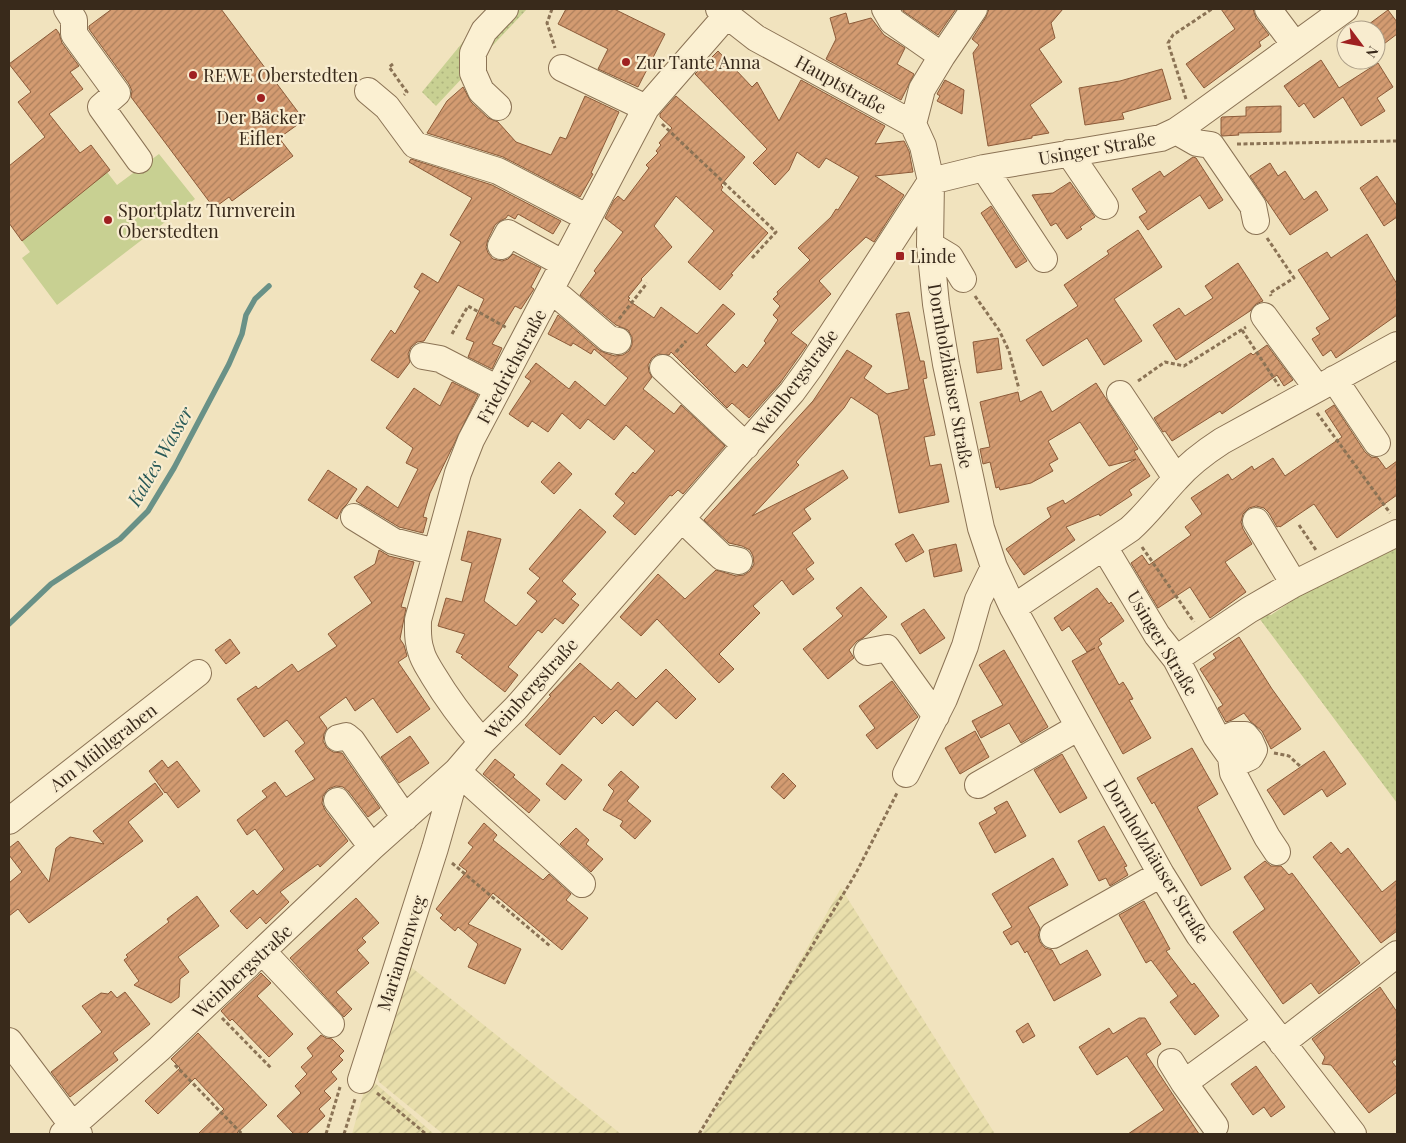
<svg xmlns="http://www.w3.org/2000/svg" width="1406" height="1143" font-family="'Playfair Display',serif">
<style>
.farmland{fill:url(#farmland-furrows)}
.grass{fill:url(#grass-dots)}
.pitch{fill:#c8d092}
.lines{fill:none;stroke-linecap:round;stroke-linejoin:round}
.stream{stroke:#699187;stroke-width:5.5}
.building{fill:url(#building-hatch);stroke:#8c5b39}
.minor-casing{stroke:#8b7355;stroke-width:28}
.path{stroke:#8b7355;stroke-width:3;stroke-dasharray:4 2.5;stroke-linecap:butt}
.minor{stroke:#fbf0d2;stroke-width:26}
.poi-dot{fill:#9f2121;stroke:#f8eccf;stroke-width:2}
.labels{text-anchor:middle;dominant-baseline:central;stroke-width:4.5;stroke-linejoin:round;paint-order:stroke}
.poi-label{font-size:18px;fill:#392a1b;stroke:#f8eccf;text-anchor:start}
.street-label{font-size:18px;fill:#392a1b;stroke:#f8eccf}
.water-label{font-size:19px;font-style:italic;fill:#295a58;stroke:#f8eccf}
</style>
<defs>
<pattern id="farmland-furrows" width="10" height="10" patternUnits="userSpaceOnUse" patternTransform="scale(1.25)"><rect width="10" height="10" fill="#e8deab"/><path d="M-1 1l2-2M0 10L10 0M9 11l2-2" fill="none" stroke="#c8bf93"/></pattern>
<pattern id="grass-dots" width="8" height="8" patternUnits="userSpaceOnUse" patternTransform="scale(1.25)"><rect width="8" height="8" fill="#c8d092"/><path d="M2 2h.1M6 6h.1" fill="none" stroke="#adb37d" stroke-width="1.8" stroke-linecap="round"/></pattern>
<pattern id="building-hatch" width="6" height="6" patternUnits="userSpaceOnUse" patternTransform="scale(1.25)"><rect width="6" height="6" fill="#d39b71"/><path d="M-1 1l2-2M0 6l6-6M5 7l2-2" fill="none" stroke="#ac7f5c"/></pattern>
</defs>
<rect width="100%" height="100%" fill="#f1e3be"/>
<!-- farmland -->
<path class="farmland" d="M841 888 995 1134H702Z
M411 967 621 1134H443L379 1082 375 1069Z
M368 1077 434 1134H352Z"/>
<!-- grass -->
<path class="grass" d="M490 9H527L436 106 422 92Z
M1397 543V803L1256 614 1271 615 1302 594Z"/>
<!-- pitch -->
<path class="pitch" d="M159 154 195 199 57 305 22 258 30 252 22 241 107 172 117 185Z"/>
<g class="lines">
<!-- stream -->
<path class="stream" d="M9 624 51 584 120 539 148 511 174 468 229 364 242 334 246 315 255 299 269 286"/>
</g>
<!-- building -->
<path class="building" d="M112 9H221L304 120 279 138 293 156 232 201 229 197 214 208 131 97 132 91 129 84 89 29V26Z
M566 9H614L665 34 638 87 598 69 608 49 558 24Z
M903 9H956L938 35 903 11Z
M989 9H1063L1051 23 1055 38 1039 49 1062 82 1030 105 1049 133 1032 136V138L988 146 973 53 979 45 972 39 986 17Z
M1221 9H1253L1256 18 1269 35 1259 42 1261 46 1204 88 1186 64 1235 29Z
M1388 10 1397 22V34L1376 50V30H1361Z
M846 13 849 24 871 18 884 35 905 48 897 64 914 74 901 100 826 59 836 39 830 18Z
M56 29 59 33 62 43 79 66 70 72 83 89 49 114 80 153 91 145 110 170 22 241 9 223V166L45 137 18 102 31 92 9 64Z
M718 51 752 87 757 82 779 121 801 80 885 126 875 144 904 141 909 151 913 172 875 176 904 195 874 242 866 237 819 281 831 294 791 333 807 345 780 383 749 418 732 403 727 408 671 352 669 355 658 354 652 358 648 365 649 372 652 377 643 389 674 414 681 405 725 446 683 494 678 490 672 496 670 495 635 535 613 516 625 503 615 494 633 472 635 474 655 451 626 425 614 440 588 419 580 429 562 413 548 432 532 421 528 427 509 414 531 381 525 377 536 363 569 389 575 381 605 406 628 378 594 349 591 354 573 343 571 346 548 334 558 315 599 350 605 353 615 356 623 355 629 351 632 345V337L628 330 616 325 580 295 596 273 594 271 623 232 605 218 614 200 618 196 624 201 649 168 646 165 658 153 656 151 661 145 659 143 672 128 660 117V114L676 96 745 157 721 185 723 187 721 190 768 233 731 274 733 275 720 290 688 262 714 231 676 196 654 226 672 247 641 279 642 280 628 297 630 298 628 300 654 318 661 307 697 334 723 304 735 314 706 345 735 373 743 364 747 368 766 343 764 341 778 320 773 315 780 306 773 299 778 294 777 292 810 260 798 248 831 217 836 209 838 210 859 177 826 158 819 168 797 152 789 170 775 185 753 163 767 149 695 74Z
M1321 60 1339 88 1378 63 1393 87 1377 98 1385 111 1361 126 1343 97 1314 118 1304 103 1299 107 1284 86Z
M1162 69 1171 99 1122 113 1124 119 1085 125 1079 88 1120 81Z
M945 80 964 90 962 114 937 101 940 96 937 94Z
M463 87 471 102 488 118 498 122 516 142 551 155 560 137 566 139 585 96 619 112 591 173 593 174 580 197 503 157 427 133 447 101Z
M1281 106V132L1238 133 1239 135 1222 136 1221 134V118L1222 117 1246 116V107Z
M1193 157 1196 158 1223 200 1209 209 1200 195 1148 230 1139 217 1147 212 1132 189 1160 171 1164 177Z
M411 159 492 185 561 221 553 234 518 214 515 219 508 215 506 218 500 221 495 225 488 239 486 247 488 253 493 259 502 261 508 259 513 254 541 268 531 287 534 289 521 309 515 306 492 344 502 348 492 369 468 357 474 342 466 339 484 299 458 285 424 341 417 342 411 347 408 354 410 362 398 378 371 360 391 330 395 334 420 291 414 287 422 273 438 283 461 242 450 235 472 198 409 162Z
M1270 163 1278 176 1285 171 1304 200 1316 191 1328 210 1290 235 1250 176Z
M1377 176 1397 206V217L1384 226 1360 188Z
M1070 182 1095 217 1080 227 1082 229 1067 239 1056 223 1051 226 1032 195 1053 193Z
M991 206 1027 261 1016 268 981 213Z
M1138 230 1162 267 1114 299 1142 341 1104 365 1087 338 1043 366 1026 340 1078 306 1064 285 1109 254 1107 251Z
M1367 234 1397 284V315L1336 358 1331 350 1323 356 1312 339 1320 334 1316 328 1330 319 1298 270 1327 252 1331 258Z
M1238 263 1263 301 1256 304 1250 311 1176 360 1153 325 1179 308 1185 316 1213 298 1205 286Z
M909 312 920 361H924L927 378 923 379 935 435 924 437 930 466 941 464 949 502 899 513 878 415 851 397 844 408 796 462 799 465 752 516 843 470 848 478 804 509 811 519 792 533 814 563 806 569 814 579 793 595 782 580 753 606 760 613 719 654 734 669 719 683 657 619 641 636 620 617 658 574 685 599 716 570 736 576 744 575 750 571 754 564 753 556 750 550 742 546 729 543 704 520 813 401 847 350 872 366 864 378 887 394 909 389 896 314Z
M998 338 1002 369 977 373 973 342Z
M1267 345 1293 380 1284 386 1277 375 1222 414 1220 411 1172 441 1165 431 1163 432 1154 418 1251 353 1253 355Z
M452 382 478 395 430 493 423 517 427 518 423 533 399 527 356 501 367 486 398 508 418 469 406 463 413 448 386 428 414 388 440 406Z
M1096 383 1138 449 1134 451 1150 476 1129 490 1132 495 1100 516 1099 514 1066 527 1075 540 1024 575 1006 549 1051 517 1047 508 1063 500 1065 504 1112 473 1136 459 1109 466 1080 422 1048 441 1058 459 1049 464 1053 471 1031 483 1000 490 999 487 996 488 990 462 983 464 980 449 990 447 980 402 1018 392 1020 402 1041 391 1052 412Z
M1334 405 1365 452 1371 457 1378 458 1386 469 1397 461V495L1337 538 1314 504 1280 527 1279 526 1277 527 1269 513 1264 508 1256 506 1249 508 1243 514 1241 522 1243 529 1252 544 1225 562 1246 592 1210 618 1190 587 1158 608 1131 563 1142 555 1149 565 1191 535 1185 527 1202 514 1191 498 1228 474 1232 480 1252 466 1254 470 1273 458 1285 476 1342 437 1325 411Z
M559 462 572 474 554 494 541 482Z
M328 470 357 489 347 504 342 509 337 519 308 500Z
M580 509 606 532 562 581 576 594 571 599 579 605 563 624 555 618 542 633 538 630 508 667 518 675 505 692 461 657 463 655 456 652 465 634 438 626 446 598 462 602 472 563 461 560 468 531 501 539 484 601 516 626 537 601 527 593 540 578 529 569Z
M913 534 924 552 906 562 895 544Z
M956 544 962 571 934 577 929 550Z
M379 550 389 556 414 562 401 607 406 608 400 639 404 645 407 656 398 662 430 709 397 733 373 698 355 711 346 697 319 717 327 728 324 734 323 741 327 748 333 752 342 753 380 808 368 817 349 792 343 787 336 786 328 789 323 796 322 803 325 810 348 841 320 867 318 864 280 892 289 902 266 924 260 917 247 929 230 911 253 890 257 895 284 869 255 829 247 835 237 820 267 797 262 791 275 782 286 797 315 779 295 751 305 743 287 720 264 737 237 699 256 686 258 689 292 664 298 672 337 646 328 634 372 603 354 577 375 564Z
M861 587 887 617 863 638 857 641 849 650 854 658 828 679 803 649 843 616 836 608Z
M1097 588 1109 604 1111 602 1124 621 1099 639 1102 644 1098 647 1119 685 1123 682 1128 690 1133 699 1129 700 1151 738 1123 754 1072 661 1095 648 1087 652 1069 626 1062 631 1054 618Z
M924 609 945 638 920 654 901 624Z
M1239 637 1272 689 1301 729 1271 749 1262 731 1250 721 1244 713 1232 720 1226 722 1218 708 1223 705 1200 669 1216 658 1213 654Z
M230 639 240 653 226 664 215 650Z
M1004 650 1048 727 1021 743 1009 723 981 738 972 721 1003 705 979 665Z
M580 663 611 690 618 682 636 699 666 669 696 699 676 719 657 701 633 726 616 710 602 724 594 716 560 755 525 725 551 696 549 695Z
M892 681 918 717 877 749 866 735 875 728 859 706Z
M975 731 989 757 960 774 945 748Z
M410 736 429 763 399 783 381 757Z
M1192 748 1218 794 1197 807 1231 869 1201 886 1154 802 1152 804 1137 778Z
M1324 751 1346 784 1327 797 1322 789 1284 815 1267 790Z
M1062 754 1087 798 1060 813 1034 770Z
M495 759 515 775 513 777 540 800 529 813 483 774Z
M162 760 168 768 177 761 200 791 178 808 166 792 165 793 149 771Z
M562 764 582 780 565 800 546 784Z
M621 771 639 787 627 801 651 821 635 839 620 826 623 821 603 810 614 791 608 785Z
M783 773 796 786 784 799 771 787Z
M155 783 163 794 128 822 143 841 29 923 18 909 9 916V883L22 872 9 855V848L18 841 49 882 56 848 70 837 104 844 93 831Z
M1007 801 1026 836 995 853 979 823 997 813 994 808Z
M484 823 497 835 493 840 543 880 549 874 571 894 566 900 588 918 562 950 493 893 468 924 521 949 505 984 468 967 478 944 458 927 455 931 440 918 443 915 436 909 467 871 459 865 473 847 468 843Z
M1104 826 1127 866 1124 867 1128 875 1110 886 1106 878 1099 881 1078 841Z
M576 828 589 840 586 844 603 859 591 872 560 844Z
M1331 842 1341 854 1348 848 1382 892 1397 880V931L1381 943 1313 857Z
M1053 858 1068 885 1028 907 1040 928 1038 935 1040 942 1045 948 1052 950 1060 965 1087 950 1101 975 1054 1001 1027 951 1025 953 1018 941 1011 945 1003 932 1012 927 992 894Z
M1265 861 1271 866H1281L1289 875 1292 873 1360 963 1319 994 1311 983 1283 1004 1233 932 1265 909 1244 877Z
M197 896 219 926 178 957 189 972 180 979 179 997 171 1003 134 985 139 981 124 960 128 957 126 955 169 922 167 919Z
M356 898 379 923 362 938 366 942 357 950 369 963 336 992 352 1009 344 1017 290 958Z
M1144 901 1170 949 1166 951 1192 985 1194 983 1219 1016 1195 1035 1170 1002 1178 996 1151 960 1146 963 1119 915Z
M261 973 271 983 257 996 293 1034 269 1057 232 1019 230 1021 221 1011Z
M1380 987 1397 1012V1058L1392 1062 1397 1068V1092L1369 1113 1331 1065 1322 1064 1325 1057 1312 1039Z
M111 991 117 998 125 992 150 1024 113 1053 118 1060 70 1097 51 1072 102 1032 82 1006 101 993 108 994Z
M1139 1018H1145L1161 1044 1146 1054 1199 1134H1128L1164 1110 1127 1056 1097 1075 1079 1047 1109 1028 1113 1034Z
M1028 1023 1035 1036 1023 1043 1016 1031Z
M198 1033 267 1105 236 1134H198L224 1109 195 1078 158 1114 145 1101 180 1068 171 1059Z
M321 1035 326 1038 332 1039 344 1051 339 1056 343 1060 331 1072 337 1079 324 1091 331 1098 319 1109 325 1116 306 1134H294L277 1116 301 1093 295 1086 307 1074 301 1067 313 1056 307 1048Z
M1256 1066 1285 1107 1271 1117 1264 1107 1253 1115 1231 1084Z"/>
<g class="lines">
<!-- minor casing -->
<g class="minor-casing">
<path id="minor" d="M67 9 74 20V34L117 93 101 107 139 160
M719 9 756 38 913 124 923 146 931 181 930 245 936 304 946 364 981 528 994 567 1013 608 1079 727 1161 874 1199 935 1353 1134
M885 9 892 21 942 56
M1268 9 1295 45
M562 68 646 108
M368 91 387 107 415 145 498 171 588 218
M498 107 481 91 473 73V53L484 31 505 9
M913 124 922 89 942 56 974 9
M1176 131 1197 143 1211 145 1253 206 1256 221
M1069 153 1105 206
M984 168 1044 259
M931 181 984 168 1161 138 1176 131 1192 120 1345 9
M930 245 950 257 963 279
M501 246 508 233 564 264
M550 292 561 298 609 339 618 341
M1264 316 1317 388
M423 356 440 359 498 389
M663 368 746 446
M1334 379 1377 443
M1120 394 1176 478
M354 517 393 541 436 552
M682 519 722 557 739 561
M1256 521 1294 584
M1104 547 1157 635 1176 659 1216 736 1231 757 1241 761 1250 757 1254 750 1250 741 1245 735H1233L1220 741
M1013 608 1130 529C1147 514 1160 496 1176 479 1189 464 1205 452 1222 441L1397 345
M867 652 887 648 936 716
M1176 659 1249 610 1294 584 1397 533
M338 738 346 736 352 741 405 818
M482 742C464 721 448 700 433 675 429 668 423 660 421 651 417 640 418 630 418 620L458 473 471 440 646 108 727 15
M1231 757 1233 773 1267 837 1277 852
M457 771 582 884
M906 774 944 699 965 646 978 600 994 567
M978 785 1079 727
M337 801 372 847
M9 821 198 673
M1053 935 1161 874
M263 952 331 1024
M9 1041 79 1134
M1282 1043 1397 954
M1171 1062 1184 1083
M361 1080 435 848 457 771
M1215 1126 1184 1083 1266 1023
M63 1134 159 1049 372 847 457 771 482 742 516 708 792 392 811 366 931 181"/>
</g>
<!-- path -->
<path class="path" d="M552 9 547 23 555 48
M393 64 389 67 407 92 404 95
M1186 99 1168 43 1173 35 1212 9
M662 124 776 232 752 258
M1237 144 1397 141
M1267 238 1294 278 1270 293 1271 296
M975 296 999 330 1009 351 1019 389
M619 319 647 283
M1242 330 1279 386
M452 334 468 306 507 328
M676 352 686 341
M1138 381 1165 362 1184 366 1246 327
M1317 413 1390 513
M1299 525 1316 550
M1142 547 1194 622
M1274 753 1289 756 1301 767
M452 863 550 946
M222 1018 272 1069
M175 1065 242 1134
M377 1093 426 1134
M326 1134 340 1087
M344 1134 355 1099
M699 1134 856 873 897 793"/>
<!-- minor -->
<use href="#minor" class="minor"/>
</g>
<!-- markers -->
<g class="poi-dot">
<circle cx="626" cy="62" r="5"/>
<circle cx="193" cy="75" r="5"/>
<circle cx="261" cy="98" r="5"/>
<circle cx="108" cy="220" r="5"/>
<rect x="895" y="251" width="10" height="10" rx="2.5"/>
</g>
<g class="labels">
<!-- poi labels -->
<g class="poi-label">
<text x="636" y="62">Zur Tante Anna</text>
<text x="203" y="75">REWE Oberstedten</text>
<text x="261" y="117" text-anchor="middle">Der Bäcker<tspan x="261" dy="21">Eifler</tspan></text>
<text x="118" y="210">Sportplatz Turnverein<tspan x="118" dy="21">Oberstedten</tspan></text>
<text x="910" y="256">Linde</text>
</g>
<!-- street labels -->
<g class="street-label">
<text transform="translate(841 84) rotate(29)">Hauptstraße</text>
<text transform="translate(1097 148) rotate(-10)">Usinger Straße</text>
<text transform="translate(511 366) rotate(-62)">Friedrichstraße</text>
<text transform="translate(951 376) rotate(80)">Dornholzhäuser Straße</text>
<text transform="translate(795 382) rotate(-53)">Weinbergstraße</text>
<text transform="translate(1163 643) rotate(59)">Usinger Straße</text>
<text transform="translate(531 688) rotate(-48)">Weinbergstraße</text>
<text transform="translate(103 747) rotate(-38)">Am Mühlgraben</text>
<text transform="translate(1157 861) rotate(59)">Dornholzhäuser Straße</text>
<text transform="translate(401 953) rotate(-72)">Mariannenweg</text>
<text transform="translate(242 971) rotate(-43)">Weinbergstraße</text>
</g>
<!-- water labels -->
<g class="water-label">
<text transform="translate(159 456) rotate(-60)">Kaltes Wasser</text>
</g>
</g>
<!-- border -->
<rect width="1406" height="1143" fill="none" stroke="#392a1b" stroke-width="20"/>
<!-- north arrow -->
<g transform="translate(1361 45) rotate(122)"><circle r="24" fill="#f8eccf" stroke="#ac9e87"/>
<path d="M0-4L9 19L0 12L-9 19Z" fill="#9f2121"/>
<text y="-8" font-size="14" font-weight="bold" text-anchor="middle" fill="#392a1b">N</text>
</g>
</svg>
